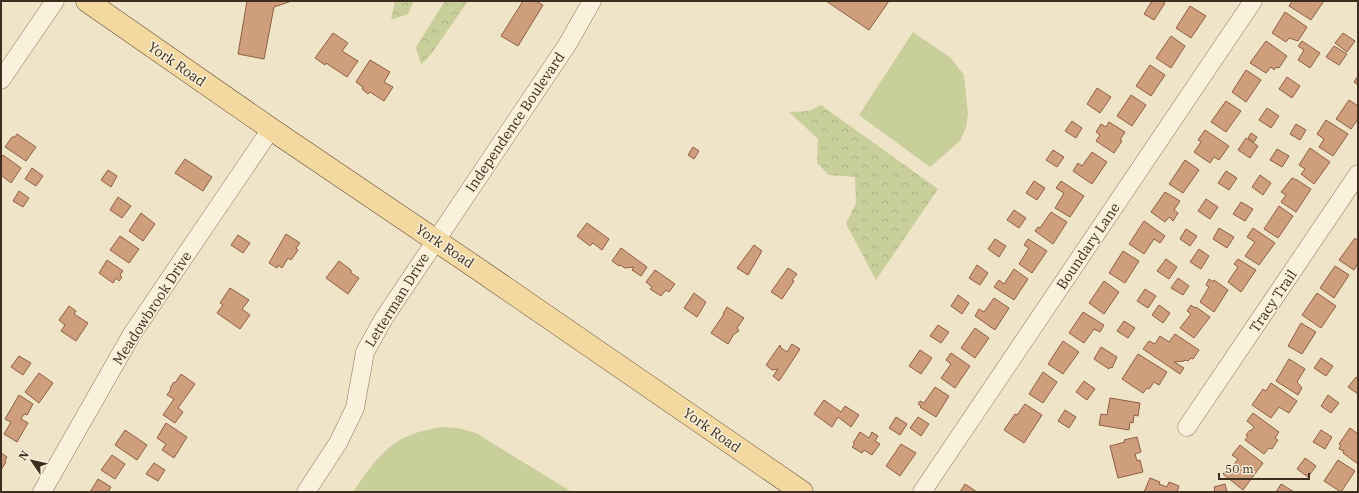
<svg xmlns="http://www.w3.org/2000/svg" width="1359" height="493" font-family="'IBM Plex Serif',serif">
<style>
.forest{fill:url(#forest-crowns)}
.garden{fill:#c9cf9b}
.building{fill:#cf9f7d;stroke:#8d5f41}
.lines{fill:none;stroke-linecap:round;stroke-linejoin:round}
.minor-casing{stroke:#8d765c;stroke-width:19}
.major-casing{stroke:#5b4430;stroke-width:23}
.minor{stroke:#faf1dc;stroke-width:18}
.major{stroke:#f3d9a0;stroke-width:22}
.labels{text-anchor:middle;dominant-baseline:central;stroke-width:3;stroke-linejoin:round;paint-order:stroke}
.street-label{font-size:14px;fill:#3d2e20;stroke:#f7eed8}
</style>
<defs>
<pattern id="forest-crowns" width="20" height="18" patternUnits="userSpaceOnUse"><rect width="20" height="18" fill="#c9cf9b"/><path d="M2 6a3 3 0 1 1 6 0M12 15a3 3 0 1 1 6 0" fill="none" stroke="#aeb285"/></pattern>
</defs>
<rect width="100%" height="100%" fill="#f0e4c8"/>
<!-- forest -->
<path class="forest" d="M395 1H414L408 14 391 20Z
M445 1H468L432 53 421 65 416 47Z
M821 105 938 189 876 280 846 224 856 203 855 177 829 175 817 163 818 139 789 112 809 111Z"/>
<!-- garden -->
<path class="garden" d="M913 32 951 58 964 75 968 114 966 128 960 141 930 167 859 115Z
M442 427 458 428 476 433 572 492H353C380 453 393 434 442 427Z"/>
<!-- building -->
<path class="building" d="M247 1H292L274 7 264 59 238 54Z
M523 1H536L543 5 518 46 501 36Z
M826 1H889L869 30Z
M1152 1H1161L1165 3 1154 20 1144 14Z
M1292 1H1324L1311 20 1289 6Z
M1190 6 1206 16 1191 38 1176 28Z
M1285 12 1307 27 1298 41 1289 38 1286 42 1272 33Z
M333 33 348 43 342 51 358 61 347 77 326 63 325 65 315 58Z
M1343 33 1355 41 1347 52 1335 43Z
M1171 36 1185 46 1171 68 1156 58Z
M1266 41 1287 56 1279 68 1276 67 1274 70 1271 67 1266 73 1250 63Z
M1302 41 1320 53 1310 68 1298 60 1304 50 1298 46Z
M1334 46 1347 54 1339 65 1326 57Z
M370 60 390 72 384 82 393 87 384 101 370 92 368 94 362 89 363 87 356 82Z
M1150 65 1165 75 1151 96 1136 86Z
M1246 70 1261 80 1246 102 1232 92Z
M1358 76V85L1354 82Z
M1287 77 1300 86 1292 98 1279 89Z
M1097 88 1111 97 1100 113 1087 104Z
M1131 95 1146 105 1132 126 1117 116Z
M1349 100 1358 106V119L1351 129 1336 119Z
M1226 101 1241 111 1226 132 1211 122Z
M1267 108 1279 116 1271 128 1259 120Z
M1326 120 1348 134 1333 156 1319 147 1324 139 1317 134Z
M1072 121 1082 128 1076 138 1065 131Z
M1109 122 1125 132 1120 140 1122 141 1114 153 1096 141 1100 135 1096 132 1101 124 1106 127Z
M1296 124 1306 130 1300 140 1290 134Z
M1205 130 1229 146 1219 160 1214 157 1210 163 1194 152 1201 142 1198 140Z
M1251 133 1257 137 1254 142 1248 138Z
M17 134 36 147 26 161 5 147 12 137H15Z
M1246 138 1258 146 1250 158 1238 150Z
M693 147 699 151 694 159 688 155Z
M1310 148 1330 162 1314 184 1301 174 1305 169 1299 165Z
M1277 149 1289 156 1282 167 1270 160Z
M1053 150 1064 157 1057 167 1046 160Z
M1092 152 1107 162 1092 184 1073 171 1078 163 1082 166Z
M3 155 21 168 11 183 1 175V158Z
M185 159 212 177 203 191 175 173Z
M1185 160 1199 170 1183 193 1169 184Z
M32 168 43 176 36 186 25 179Z
M108 170 117 176 111 187 101 180Z
M1226 171 1237 178 1229 190 1218 183Z
M1260 175 1271 183 1263 195 1252 187Z
M1292 178 1297 180 1311 189 1296 212 1281 202 1286 195 1281 192Z
M1034 181 1045 188 1037 200 1026 193Z
M1061 181 1084 196 1070 217 1055 208 1064 193 1056 188Z
M19 191 29 198 23 207 13 201Z
M1165 192 1180 201 1174 210 1178 213 1173 221 1169 217 1165 222 1151 212Z
M118 197 131 206 122 218 110 210Z
M1206 199 1218 207 1210 219 1198 211Z
M1241 202 1253 209 1245 221 1233 214Z
M1279 206 1293 216 1278 238 1264 229Z
M1014 210 1026 218 1019 228 1007 220Z
M1051 212 1067 222 1053 244 1035 231 1038 227 1040 228Z
M141 213 155 224 143 241 129 231Z
M1144 221 1165 236 1160 243 1154 239 1144 254 1129 244Z
M587 223 609 239 602 250 593 243 590 246 577 236Z
M1219 228 1234 237 1227 248 1213 239Z
M1253 228 1275 243 1259 265 1245 256 1255 242 1247 237Z
M1186 229 1197 236 1190 246 1180 239Z
M286 234 300 243 296 248 298 250 291 260 288 258 282 268 278 265 277 268 269 263Z
M238 235 250 243 243 253 231 245Z
M120 236 139 249 129 263 110 250Z
M1355 238 1358 241V263L1354 270 1339 260Z
M995 239 1006 246 999 257 988 249Z
M1028 239 1047 251 1032 273 1019 264 1029 248 1024 245Z
M754 245 762 251 748 275 737 268Z
M621 248 647 267 641 276 632 270 634 267 625 268 620 265 619 266 612 261Z
M1199 249 1209 256 1201 269 1190 262Z
M1123 251 1139 261 1125 283 1109 273Z
M1166 259 1177 267 1169 279 1157 271Z
M1238 259 1256 270 1241 292 1228 282 1238 267 1234 264Z
M107 260 123 271 120 275 122 277 119 281 116 278 113 283 99 273Z
M339 261 351 270V273L359 278 348 294 326 278Z
M977 265 988 273 980 285 969 278Z
M1335 266 1349 275 1334 298 1320 288Z
M788 268 797 274 792 280 794 281 782 299 771 292Z
M1014 269 1028 279 1014 300 994 287 999 280 1004 284Z
M655 270 675 284 669 292 666 290 661 296 650 289 652 287 646 282Z
M1178 278 1189 286 1183 295 1171 288Z
M1209 279 1213 282 1214 280 1228 290 1214 312 1200 302 1209 287 1206 285Z
M1104 281 1119 292 1104 314 1089 303Z
M230 288 249 300 242 309 250 315 240 329 217 313 223 305 220 303Z
M1145 289 1156 296 1148 308 1137 301Z
M694 293 706 302 697 317 684 308Z
M1317 293 1336 306 1321 328 1302 315Z
M958 295 969 303 962 314 951 306Z
M994 298 1009 308 995 330 975 316 979 309 984 312Z
M1159 305 1170 313 1163 323 1152 315Z
M1191 305 1195 308 1196 307 1210 317 1194 338 1180 328 1191 314 1187 311Z
M69 306 76 311 74 314 88 323 76 341 61 331 65 325 59 320Z
M727 307 744 318 737 328 739 331 734 334 728 344 711 333 724 314H723Z
M1083 312 1104 325 1100 332 1094 329 1084 343 1069 333Z
M1124 321 1135 328 1128 338 1117 331Z
M1301 323 1316 332 1302 354 1288 346Z
M938 325 949 332 941 343 930 336Z
M975 328 989 338 975 358 961 348Z
M1175 334 1199 350 1193 359 1191 358 1188 361 1185 360 1184 361 1174 362 1184 368 1180 374 1143 349 1149 341 1155 344 1160 336 1169 342Z
M1063 341 1079 352 1063 374 1048 364Z
M792 344 800 349 779 381 773 376 778 369 772 370 766 365 780 345 781 348 787 352Z
M1101 347 1117 357 1112 368 1110 367 1109 369 1094 359Z
M920 350 932 358 921 374 909 366Z
M951 353 970 366 955 388 941 378 951 364 946 360Z
M1138 354 1167 372 1159 385 1154 382 1149 389 1147 388 1143 393 1122 379Z
M19 356 31 363 23 375 11 367Z
M1321 358 1333 366 1326 376 1314 368Z
M1289 359 1305 369 1297 382 1302 388 1298 395 1276 381Z
M1043 372 1057 382 1043 403 1029 394Z
M39 373 53 383 39 403 25 392Z
M181 374 195 384 178 408 183 412 175 423 163 415 174 399 167 395 171 389 170 388 174 382 175 383Z
M1356 377 1358 378V394L1348 387Z
M1084 381 1095 389 1087 400 1076 392Z
M1271 383 1297 401 1289 413 1279 407 1271 418 1252 405 1263 389 1266 391Z
M935 387 949 396 936 417 920 407 921 406 918 404 920 401 924 403Z
M19 395 33 404 27 415 24 414 21 419 28 423 17 442 4 434 11 422 5 419Z
M1328 395 1339 403 1331 413 1321 406Z
M1110 398 1140 403 1138 416 1134 415 1133 423 1130 422 1129 430 1099 425 1101 414 1107 415Z
M824 400 841 412 845 406 859 415 851 427 838 417 832 427 814 414Z
M1025 404 1042 415 1024 443 1004 430 1015 414 1017 415Z
M1065 410 1076 417 1069 428 1058 421Z
M1253 413 1279 432 1275 438 1278 440 1272 449 1269 448 1264 454 1245 440 1248 436 1246 435 1250 430 1251 431 1254 427 1247 421Z
M896 417 907 424 900 435 889 428Z
M918 417 929 424 921 436 910 428Z
M166 423 187 437 174 458 162 450 166 444 157 438Z
M1350 428 1358 434V464L1343 453 1344 451 1339 449 1341 445 1339 444Z
M125 430 147 445 137 460 115 445Z
M1321 430 1332 437 1325 449 1313 442Z
M860 432 869 438 872 432 878 436 875 441 880 444 872 455 864 450 862 453 852 447 855 444 853 443Z
M1137 437 1141 452 1135 454 1137 461 1140 460 1143 472 1118 478 1110 446 1125 442 1124 440Z
M901 444 916 453 900 476 886 466Z
M1240 445 1263 463 1243 490 1223 474 1230 466 1232 467 1238 459 1232 455Z
M1 453 7 457 5 461 6 462 1 470Z
M112 455 125 464 115 479 101 470Z
M1305 458 1316 466 1308 477 1297 469Z
M1338 460 1355 471 1341 492 1324 481Z
M154 463 165 470 158 481 146 474Z
M1150 478 1160 482 1159 484 1167 487 1169 482 1179 486 1177 492H1144Z
M98 479 111 487 108 492H90Z
M965 484 977 492H960Z
M1225 484 1227 492H1215L1214 487Z
M1281 484 1294 492H1276Z"/>
<g class="lines">
<!-- minor casing -->
<g class="minor-casing">
<path id="minor" d="M1 80 55 1
M1187 427 1358 174
M42 492 132 334 271 129
M306 492 338 443 355 408 365 352 384 318 567 45 592 1
M922 492 1253 1"/>
</g>
<!-- major casing -->
<g class="major-casing">
<path id="major" d="M87 1 271 129 478 269 802 492"/>
</g>
<!-- minor -->
<use href="#minor" class="minor"/>
<!-- major -->
<use href="#major" class="major"/>
</g>
<g class="labels">
<!-- street labels -->
<g class="street-label">
<text transform="translate(177 64) rotate(35)">York Road</text>
<text transform="translate(515 122) rotate(-56)">Independence Boulevard</text>
<text transform="translate(445 246) rotate(34)">York Road</text>
<text transform="translate(1088 246) rotate(-56)">Boundary Lane</text>
<text transform="translate(397 300) rotate(-58)">Letterman Drive</text>
<text transform="translate(1273 301) rotate(-56)">Tracy Trail</text>
<text transform="translate(152 308) rotate(-57)">Meadowbrook Drive</text>
<text transform="translate(712 430) rotate(35)">York Road</text>
</g>
</g>
<!-- border -->
<rect width="1359" height="493" fill="none" stroke="#3d2e20" stroke-width="4"/>
<!-- north arrow -->
<g transform="translate(32 461) rotate(304)" stroke="#f7eed8" stroke-width="3" paint-order="stroke">
<path d="M0-3L7 15L0 10L-7 15Z" fill="#3d2e20"/>
<text y="-6" font-size="11" font-weight="bold" text-anchor="middle" fill="#3d2e20">N</text>
</g>
<!-- scale -->
<path d="M1219 473v6h90v-6" fill="none" stroke="#3d2e20" stroke-width="2"/>
<text x="1225" y="473" font-size="12" fill="#3d2e20" stroke="#f7eed8" stroke-width="3" paint-order="stroke">50 m</text>
</svg>
